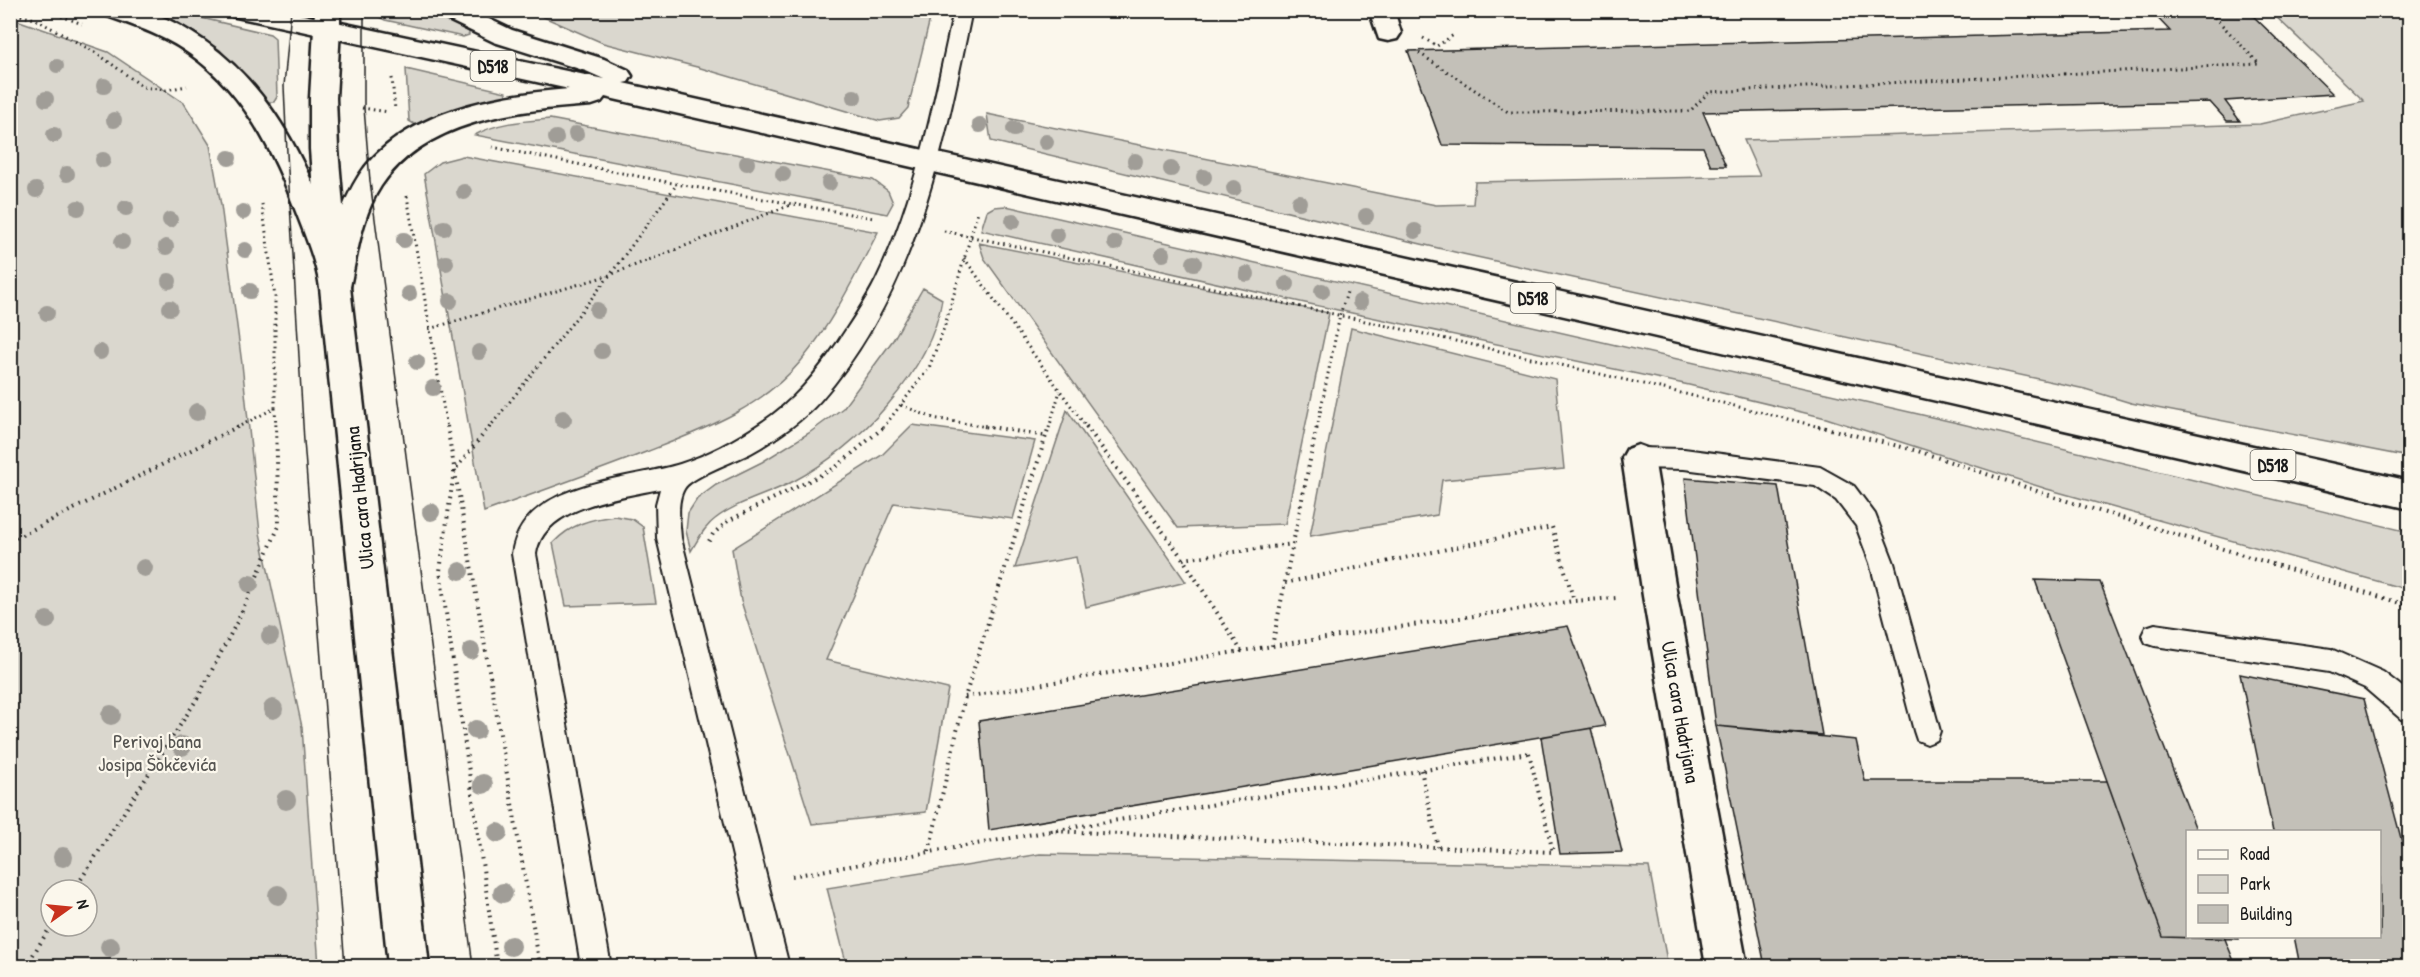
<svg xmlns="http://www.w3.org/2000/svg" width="2420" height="977" font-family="'Patrick Hand',sans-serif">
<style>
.green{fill:#dad7ce;stroke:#7b7a75;stroke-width:1.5;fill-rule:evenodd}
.building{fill:#c3c0b8;stroke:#1c1c1c;stroke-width:1.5}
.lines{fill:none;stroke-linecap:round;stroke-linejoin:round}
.service-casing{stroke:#1c1c1c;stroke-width:4}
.pedestrian-casing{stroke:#1c1c1c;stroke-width:5}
.minor-casing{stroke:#1c1c1c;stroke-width:5}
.tertiary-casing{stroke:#1c1c1c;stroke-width:5}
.secondary-casing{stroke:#1c1c1c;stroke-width:5}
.primary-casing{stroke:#1c1c1c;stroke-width:5}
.path-far1{stroke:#1c1c1c;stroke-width:3;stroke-dasharray:1.5 4;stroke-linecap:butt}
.path{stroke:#1c1c1c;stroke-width:4;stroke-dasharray:1.5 5;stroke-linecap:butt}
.service{fill:#fbf7ec;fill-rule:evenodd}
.pedestrian{fill:#fbf7ec;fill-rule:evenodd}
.minor{fill:#fbf7ec;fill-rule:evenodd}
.tertiary{fill:#fbf7ec;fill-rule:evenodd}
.secondary{fill:#fbf7ec;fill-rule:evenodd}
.primary{fill:#fbf7ec;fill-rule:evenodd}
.tram{stroke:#1c1c1c;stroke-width:1.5}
.tree{fill:#a09d97}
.labels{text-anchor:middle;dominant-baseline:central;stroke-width:4.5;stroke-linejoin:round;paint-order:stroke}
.shield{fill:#fbf7ec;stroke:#5f5e5a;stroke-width:1.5}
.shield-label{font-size:18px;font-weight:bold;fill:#1c1c1c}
.street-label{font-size:20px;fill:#1c1c1c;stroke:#fbf7ec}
.park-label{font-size:20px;fill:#555451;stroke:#fbf7ec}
</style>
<rect width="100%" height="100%" fill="#fbf7ec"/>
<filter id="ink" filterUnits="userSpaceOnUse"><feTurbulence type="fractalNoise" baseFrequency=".0167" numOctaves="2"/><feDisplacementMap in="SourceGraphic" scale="12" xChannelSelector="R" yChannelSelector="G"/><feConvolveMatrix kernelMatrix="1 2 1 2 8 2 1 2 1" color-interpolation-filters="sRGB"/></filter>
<g filter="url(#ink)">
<!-- green -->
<path class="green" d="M372 11H435L469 32V35L463 37 385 20 373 14Z
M530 11H932L908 108 899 118 880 121 697 67 603 43Z
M2270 11H2409V457L2131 403 2085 389 1463 254 991 141 987 114 1436 205 1473 204 1475 182 1760 176 1744 140 2260 124 2364 101Z
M176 12 270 34 275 38 277 97 274 102H265L252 84 220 50 171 18 172 14Z
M11 18 108 52 184 103 210 145 221 205 242 364 260 533 302 727 319 966H11ZM51 890H87V926H51Z
M406 69 506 92V97C469 102 451 108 419 127L409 121Z
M550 119 873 180 888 191 893 203 887 214 475 135C498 122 524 121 550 119Z
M463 156 878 232C855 276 833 322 801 361 761 409 702 430 646 452 592 473 538 492 484 512L424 174 440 162Z
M1006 206 1962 424 2409 532V590L2047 489 1826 418 1689 385 1305 303 981 230 987 211 994 207Z
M979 243 1329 313 1285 524 1178 528 984 258Z
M923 288 942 299C931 372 857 448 794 481 768 495 738 501 715 519 704 527 698 540 691 551L686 531 688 513 697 499 716 485 762 462 809 433 843 408 893 340Z
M1351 328 1555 379 1564 469 1442 480 1437 515 1310 536Z
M1067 410 1186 582 1086 607 1076 557 1015 568Z
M912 425 1035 441 1013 519 894 503 826 660 948 689 926 812 812 824 741 601 732 549 882 455Z
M615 516 632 519 643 527 656 603 566 606 553 543C571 524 590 519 615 516Z
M1040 854 1649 867 1668 966H847L827 888Z"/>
<!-- building -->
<path class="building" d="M1401 10H1498L1402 16Z
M2150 10H2247L2333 94 2225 101 2240 121H2227L2210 102 1703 112 1726 166H1711L1703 147 1442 145 1408 51 2170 31Z
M1685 478 1778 486 1822 735 1716 726Z
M2035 580 2100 582 2197 832H2188V936H2238L2239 939 2163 937Z
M1568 626 1605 726 989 830 979 721Z
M2240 674 2364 699 2410 872V966H2300L2294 936H2380V832H2273Z
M1716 726 1856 740 1865 781H2107L2163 937 2225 939 2236 966H1765Z
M1591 728 1622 852 1560 854 1541 737Z"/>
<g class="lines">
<!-- service casing -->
<g class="service-casing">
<path id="service" d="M954 10H972C943 150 917 290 820 401 801 422 776 439 751 453 736 461 690 477 684 489 676 503 680 523 681 538L789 966H759L657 538 656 504 660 489C621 497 543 506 536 554L611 966H581L512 554C522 481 624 481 680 464 708 455 736 440 761 423 793 402 816 374 838 342 851 322 865 302 876 280 917 196 934 101 954 10Z
M1638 448 1684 449 1820 467 1854 486 1875 514 1894 563 1940 731 1937 740 1927 744 1917 740 1914 731 1870 563 1856 526 1836 500 1815 486 1684 469 1638 468 1630 465 1626 458 1630 451Z
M2155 624 2331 649 2383 672 2410 693V722L2401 719 2365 688 2329 672 2155 646 2146 643 2142 635 2146 627Z"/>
</g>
<!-- pedestrian casing -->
<g class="pedestrian-casing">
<path id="pedestrian" d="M1369 10H1394L1401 33 1397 39 1388 41 1379 39Z"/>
</g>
<!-- minor casing -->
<g class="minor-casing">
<path id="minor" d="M1638 445 1649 449 1654 458 1677 596 1747 966H1706L1643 596 1622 458 1627 449Z"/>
</g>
<!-- tertiary casing -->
<g class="tertiary-casing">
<path id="tertiary" d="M315 10H340V29L336 35 327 37 318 35 314 29Z"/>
</g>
<!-- secondary casing -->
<g class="secondary-casing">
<path id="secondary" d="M327 21 336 23 340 29 336 98 338 149 350 287 429 966H388L320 287 310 149V98L314 29 318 23Z"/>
</g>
<!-- primary casing -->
<g class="primary-casing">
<path id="primary" d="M104 10C116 10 129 8 141 11 162 14 185 28 203 40 271 87 306 160 333 236 342 206 355 173 379 152 428 107 505 94 569 89L241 18 232 16 229 10H280L604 79 586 71 494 42 440 16 437 10H470L512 30 604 59 628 70 632 76 628 82 623 83 2410 481V509L605 97 601 102 592 105C519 110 425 119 381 186 362 215 357 254 350 287L345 295 335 298 325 295 320 287C316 260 303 230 293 204 268 138 232 74 167 40 148 30 127 23 107 16Z"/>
</g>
<!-- path-far1 -->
<path class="path-far1" d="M46 10 82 24
M10 13 35 19 98 54 143 87 166 90 187 86
M1423 38 1437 46 1455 34
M1419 53 1508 112 1690 111 1709 92 2259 64 2208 10
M392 78 395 110
M362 108 388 112
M492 147 677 184 874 218
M407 196 447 428
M944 231C1238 293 1533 355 1824 428
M964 258 1087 428
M429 329 610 275 793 204
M901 405 933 418 993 428
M275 408 276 428
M236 428 275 408V297L262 204
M489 428 610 275 677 184
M883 428 929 368 945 325 978 211
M1049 428 1060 391
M1317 428 1340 315 1347 292"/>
<!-- path -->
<path class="path" d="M447 426 540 966
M490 426 454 471 440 571 497 966
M984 426 1046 436
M1086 426 1183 559 1242 652
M1818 426 1918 451 2076 504 2410 606
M10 541 239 426
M709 541 713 534 728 521 835 468 885 426
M1183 559 1293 544
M1285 583 1552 527 1574 601
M1272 646 1317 426
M965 697 1272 646 1574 601 1616 598
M1529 753 1553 852 1051 831Z
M1421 770 1438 847
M1049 831H1051
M929 851 965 697 1049 426
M792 876 1051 831
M74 890 197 699 238 620 279 526 276 426
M26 966 51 926"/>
<!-- service -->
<use href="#service" class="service"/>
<!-- pedestrian -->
<use href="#pedestrian" class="pedestrian"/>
<!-- minor -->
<use href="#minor" class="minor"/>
<!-- tertiary -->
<use href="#tertiary" class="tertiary"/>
<!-- secondary -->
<use href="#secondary" class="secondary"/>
<!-- primary -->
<use href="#primary" class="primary"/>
<!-- tram -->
<path class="tram" d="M291 10 284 86 287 153 304 441 345 966
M364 10V108L370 181 473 966"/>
</g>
<!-- trees -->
<g class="tree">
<circle cx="57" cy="66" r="7"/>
<circle cx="104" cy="86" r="8"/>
<circle cx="854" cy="97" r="8"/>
<circle cx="46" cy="99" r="8"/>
<circle cx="114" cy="120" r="8"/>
<circle cx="980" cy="125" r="8"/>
<circle cx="1014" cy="129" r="8"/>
<circle cx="576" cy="134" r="8"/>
<circle cx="54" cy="135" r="8"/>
<circle cx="556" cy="138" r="8"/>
<circle cx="1046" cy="142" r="8"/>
<circle cx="229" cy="158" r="8"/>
<circle cx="103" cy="160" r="8"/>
<circle cx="1135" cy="161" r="8"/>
<circle cx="747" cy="163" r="8"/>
<circle cx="1171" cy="169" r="8"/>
<circle cx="67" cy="174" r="8"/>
<circle cx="783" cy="174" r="8"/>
<circle cx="1204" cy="177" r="8"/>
<circle cx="829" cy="183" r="8"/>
<circle cx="1234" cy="188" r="8"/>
<circle cx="36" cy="190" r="8"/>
<circle cx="464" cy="192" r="8"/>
<circle cx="1299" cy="202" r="8"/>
<circle cx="78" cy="208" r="8"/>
<circle cx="126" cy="208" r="8"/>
<circle cx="243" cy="212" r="8"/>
<circle cx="1366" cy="216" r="8"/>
<circle cx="170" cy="220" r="8"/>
<circle cx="1013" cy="221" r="8"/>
<circle cx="444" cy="228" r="8"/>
<circle cx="1415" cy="231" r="8"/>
<circle cx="1057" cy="235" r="8"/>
<circle cx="404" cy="240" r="8"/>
<circle cx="122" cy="242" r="8"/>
<circle cx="1115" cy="243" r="8"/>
<circle cx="166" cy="247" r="8"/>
<circle cx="245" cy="250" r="8"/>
<circle cx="1163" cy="254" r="8"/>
<circle cx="446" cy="263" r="8"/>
<circle cx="1194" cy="263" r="8"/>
<circle cx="1247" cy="274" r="8"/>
<circle cx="169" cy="281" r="8"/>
<circle cx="1287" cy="284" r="8"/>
<circle cx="250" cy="291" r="8"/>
<circle cx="1322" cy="291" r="8"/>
<circle cx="409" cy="294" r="8"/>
<circle cx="450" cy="301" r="8"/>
<circle cx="1360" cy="302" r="8"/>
<circle cx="170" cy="308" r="8"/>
<circle cx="597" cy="310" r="8"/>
<circle cx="47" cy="313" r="8"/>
<circle cx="602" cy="351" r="8"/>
<circle cx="100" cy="352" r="8"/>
<circle cx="479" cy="352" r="8"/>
<circle cx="417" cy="362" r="8"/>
<circle cx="433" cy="388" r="8"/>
<circle cx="197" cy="412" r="9"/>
<circle cx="563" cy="419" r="9"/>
<circle cx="431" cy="512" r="9"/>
<circle cx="144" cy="568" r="9"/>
<circle cx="460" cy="571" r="9"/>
<circle cx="250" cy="584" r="9"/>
<circle cx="47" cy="620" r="9"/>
<circle cx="270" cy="636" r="9"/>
<circle cx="471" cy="651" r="9"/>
<circle cx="273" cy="709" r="10"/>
<circle cx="111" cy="715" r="10"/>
<circle cx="476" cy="730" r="10"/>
<circle cx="182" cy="746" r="10"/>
<circle cx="483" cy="784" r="10"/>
<circle cx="286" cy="800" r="10"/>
<circle cx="498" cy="833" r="10"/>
<circle cx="63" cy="857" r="10"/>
<circle cx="503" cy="893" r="10"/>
<circle cx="278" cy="895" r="10"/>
<circle cx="511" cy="946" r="10"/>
<circle cx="110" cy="947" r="10"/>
</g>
</g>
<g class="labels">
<!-- shield labels -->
<g class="shield">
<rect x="470.5" y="51" width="45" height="30" rx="4.5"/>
<rect x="1510.5" y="283" width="45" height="30" rx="4.5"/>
<rect x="2250.5" y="450" width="45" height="30" rx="4.5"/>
</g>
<g class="shield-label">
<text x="493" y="66">D518</text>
<text x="1533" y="298">D518</text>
<text x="2273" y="465">D518</text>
</g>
<!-- street labels -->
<g class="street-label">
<text transform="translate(359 498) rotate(-96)">Ulica cara Hadrijana</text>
<text transform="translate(1681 712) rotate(80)">Ulica cara Hadrijana</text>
</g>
<!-- park labels -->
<g class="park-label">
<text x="157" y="740">Perivoj bana<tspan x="157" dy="23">Josipa Šokčevića</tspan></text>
</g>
</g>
<!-- margin -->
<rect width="2420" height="977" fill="none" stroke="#fbf7ec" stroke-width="36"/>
<rect x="18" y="18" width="2384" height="941" fill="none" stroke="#1c1c1c" stroke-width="2" filter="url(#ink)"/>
<!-- legend -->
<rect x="2186" y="830" width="195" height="108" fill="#fbf7ec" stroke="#a29f99" stroke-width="1.5"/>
<rect x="2198" y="850" width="30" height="9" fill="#fbf7ec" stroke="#a29f99" stroke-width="1.5"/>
<text x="2240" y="860" font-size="18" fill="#1c1c1c">Road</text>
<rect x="2198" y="875" width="30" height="18" fill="#dad7ce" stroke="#a29f99" stroke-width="1.5"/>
<text x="2240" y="890" font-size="18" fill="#1c1c1c">Park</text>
<rect x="2198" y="905" width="30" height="18" fill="#c3c0b8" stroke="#a29f99" stroke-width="1.5"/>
<text x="2240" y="920" font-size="18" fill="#1c1c1c">Building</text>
<!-- north arrow -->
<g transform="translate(69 908) rotate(75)"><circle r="28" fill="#fbf7ec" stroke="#a29f99" stroke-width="1.5"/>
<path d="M0-4.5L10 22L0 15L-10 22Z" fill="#c8321e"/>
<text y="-9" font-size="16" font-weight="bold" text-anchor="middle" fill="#1c1c1c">N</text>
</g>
</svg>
